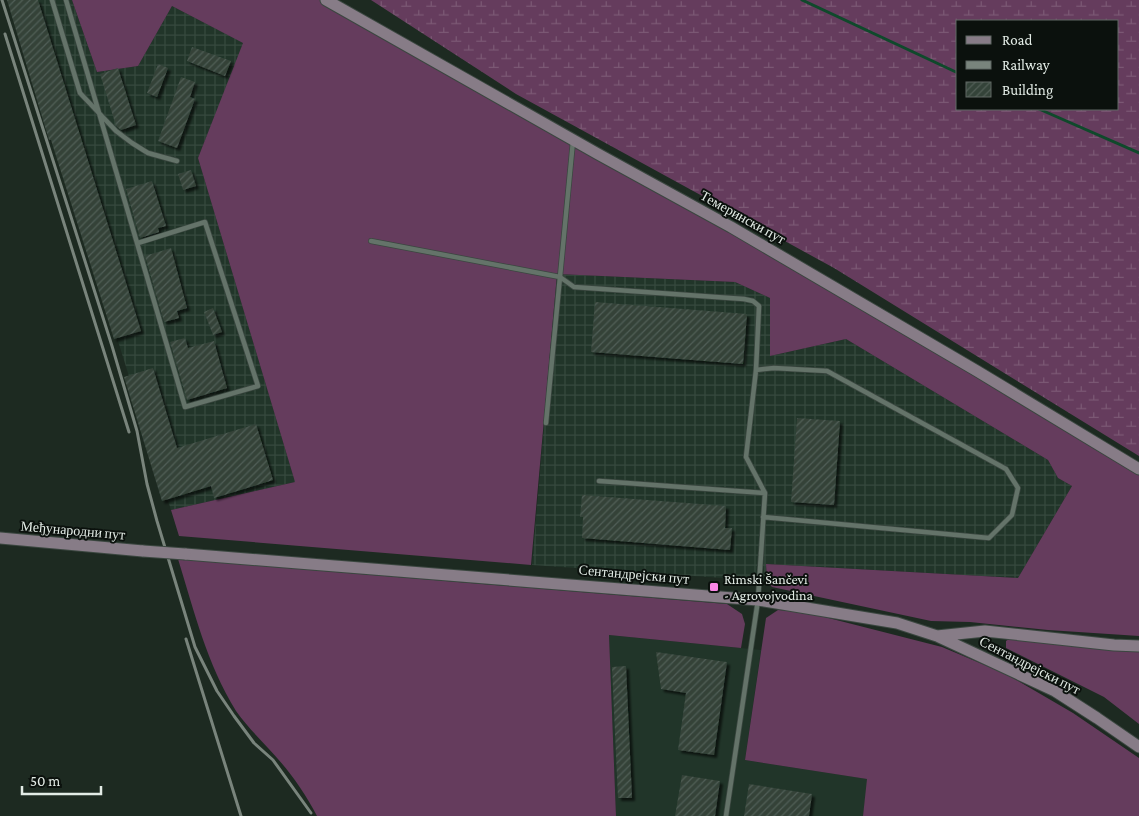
<svg xmlns="http://www.w3.org/2000/svg" width="1139" height="816" font-family="'Crimson Pro',serif">
<style>
.built{fill:#213529}
.industrial{fill:url(#industrial-grid)}
.grass{fill:#653c5d}
.wetland{fill:url(#wetland-marsh);fill-rule:evenodd}
.lines{fill:none;stroke-linecap:round;stroke-linejoin:round}
.stream{stroke:#0f492b;stroke-width:3}
.building{fill:url(#building-hatch);filter:url(#shadow)}
.lane-casing{stroke:#3b4740;stroke-width:6}
.secondary-casing{stroke:#3b4740;stroke-width:13}
.lane{stroke:#647369;stroke-width:4.5}
.secondary{stroke:#877c87;stroke-width:11}
.rail{stroke:#79847c;stroke-width:3}
.secondary-bridge-casing{stroke:#3b4740;stroke-width:13;stroke-linecap:butt}
.secondary-bridge{stroke:#877c87;stroke-width:11}
.poi-dot{fill:#fa87e6;stroke:#0b110d;stroke-width:2}
.labels{text-anchor:middle;dominant-baseline:central;stroke-width:4;stroke-linejoin:round;paint-order:stroke}
.street-label{font-size:14px;fill:#e3ece6;stroke:#0b110d}
.poi-label{font-size:14px;fill:#e3ece6;stroke:#0b110d;text-anchor:start}
</style>
<defs>
<pattern id="industrial-grid" width="8" height="8" patternUnits="userSpaceOnUse" patternTransform="scale(1.25)"><rect width="8" height="8" fill="#213529"/><path d="M0 4h8M4 0v8" fill="none" stroke="#36493e"/></pattern>
<pattern id="wetland-marsh" width="20" height="14" patternUnits="userSpaceOnUse" patternTransform="scale(1.25)"><rect width="20" height="14" fill="#653c5d"/><path d="M1 5h8M5 5V1M11 12h8M15 12V8" fill="none" stroke="#7b5874"/></pattern>
<pattern id="building-hatch" width="6" height="6" patternUnits="userSpaceOnUse" patternTransform="scale(1.25)"><rect width="6" height="6" fill="#344339"/><path d="M-1 1l2-2M0 6l6-6M5 7l2-2" fill="none" stroke="#515e56"/></pattern>
<filter id="shadow"><feDropShadow dx="3" dy="3" stdDeviation="1" flood-color="#0009"/></filter>
</defs>
<rect width="100%" height="100%" fill="#1d2a21"/>
<!-- built -->
<path class="built" d="M609 635 761 650 745 760 868 779 863 816H616Z"/>
<!-- industrial -->
<path class="industrial" d="M11 0H72L97 72 138 66 172 6 244 43 198 158 295 482 171 510Z
M557 274 735 282 770 298V356L846 339 1048 460 1058 478 1072 486 1018 578 766 564 767 581 532 565Z"/>
<!-- grass -->
<path class="grass" d="M72 0H326L366 21 1139 469V636L1048 630 970 622 931 621 772 587 767 581 766 564 1018 578 1072 486 1058 478 1048 460 846 339 770 356V298L735 282 557 274 531 565 179 536 171 510 295 482 198 158 243 43 172 6 138 66 97 72Z
M178 559 727 604 742 614 745 624 741 648 609 635 616 816H317C304 791 288 769 268 748 257 736 246 725 236 711 207 664 194 611 178 559Z
M778 610 805 612 942 647 1006 674 1073 713 1139 758V816H863L867 779 745 760 766 618Z
M1012 637 1139 649V724L1104 697 1006 648V641Z"/>
<!-- wetland -->
<path class="wetland" d="M371 0H1139V456L834 268 516 94ZM1118 21V109H958V21Z"/>
<g class="lines">
<!-- stream -->
<path class="stream" d="M802 0 958 73
M1039 109 1139 153"/>
</g>
<!-- building -->
<path class="building" d="M7 0H38L141 331 114 339 51 140H49Z
M192 47 231 61 225 76 187 61Z
M158 64 168 68 157 97 147 93Z
M118 68 136 125 121 130 116 126 100 74Z
M181 77 195 82 190 97 195 99 177 148 158 141Z
M191 170 196 186 183 190 178 174Z
M152 181 166 226 158 228 159 232 140 238 126 189Z
M171 248 187 308 177 311 179 318 164 322 145 256Z
M595 302 747 314 743 364 591 352Z
M213 308 222 332 213 335 204 312Z
M185 338 188 348 214 341 227 388 187 400 170 342Z
M153 368 177 448 256 424 273 480 214 498 211 486 162 501 124 377Z
M797 418 840 421 834 505 791 502Z
M582 495 726 506 725 528H732L730 550 582 538 583 517H580Z
M656 652 727 662 714 755 678 750 686 693 661 689Z
M626 666 632 798H618L612 667Z
M682 775 720 781 715 816H675Z
M749 784 812 794 809 816H744Z"/>
<g class="lines">
<!-- lane casing -->
<g class="lane-casing">
<path id="lane" d="M52 0 80 93 116 131 132 143 148 153 177 161
M66 0 185 407 258 386 205 222 138 243
M371 241 560 277 574 287 744 299 753 301 759 306 756 370
M546 423 573 141
M599 481 765 493
M726 816 758 600 765 493 746 457 756 370 774 368 827 371 1006 469 1018 488 1012 515 989 538 763 517"/>
</g>
<!-- secondary casing -->
<g class="secondary-casing">
<path id="secondary" d="M326 0 598 154 731 227 977 371 1139 469
M0 538 143 551
M185 554 758 600 897 623 937 636 1055 691 1097 718 1139 747
M937 636 985 631 1114 645 1139 646"/>
</g>
<!-- lane -->
<use href="#lane" class="lane"/>
<!-- secondary -->
<use href="#secondary" class="secondary"/>
<!-- rail -->
<path class="rail" d="M2 0 112 346 137 431 147 484 157 521 195 647 217 691 234 716 254 743 273 760 311 813
M5 34 129 432
M186 639 241 816"/>
<!-- secondary-bridge casing -->
<g class="secondary-bridge-casing">
<path id="secondary-bridge" d="M143 551 185 554"/>
</g>
<!-- secondary-bridge -->
<use href="#secondary-bridge" class="secondary-bridge"/>
</g>
<!-- markers -->
<rect class="poi-dot" x="709" y="582" width="10" height="10" rx="2.5"/>
<g class="labels">
<!-- street labels -->
<g class="street-label">
<text transform="translate(743 217) rotate(29)">Темерински пут</text>
<text transform="translate(73 530) rotate(5)">Међународни пут</text>
<text transform="translate(634 574) rotate(5)">Сентандрејски пут</text>
<text transform="translate(1030 665) rotate(27)">Сентандрејски пут</text>
</g>
<!-- poi labels -->
<g class="poi-label">
<text x="724" y="579">Rimski Šančevi<tspan x="724" dy="16">- Agrovojvodina</tspan></text>
</g>
</g>
<!-- legend -->
<rect x="956" y="20" width="162" height="90" fill="#0b110d" stroke="#616964"/>
<rect x="966" y="36" width="25" height="8" fill="#877c87" stroke="#616964"/>
<text x="1002" y="45" font-size="15" fill="#e3ece6">Road</text>
<rect x="966" y="61" width="25" height="8" fill="#79847c" stroke="#616964"/>
<text x="1002" y="70" font-size="15" fill="#e3ece6">Railway</text>
<rect x="966" y="82" width="25" height="15" fill="url(#building-hatch)" stroke="#616964"/>
<text x="1002" y="95" font-size="15" fill="#e3ece6">Building</text>
<!-- scale -->
<path d="M22 786v8h79v-8" fill="none" stroke="#e3ece6" stroke-width="2.5"/>
<text x="30" y="786" font-size="15" fill="#e3ece6" stroke="#0b110d" stroke-width="4" paint-order="stroke">50 m</text>
</svg>
